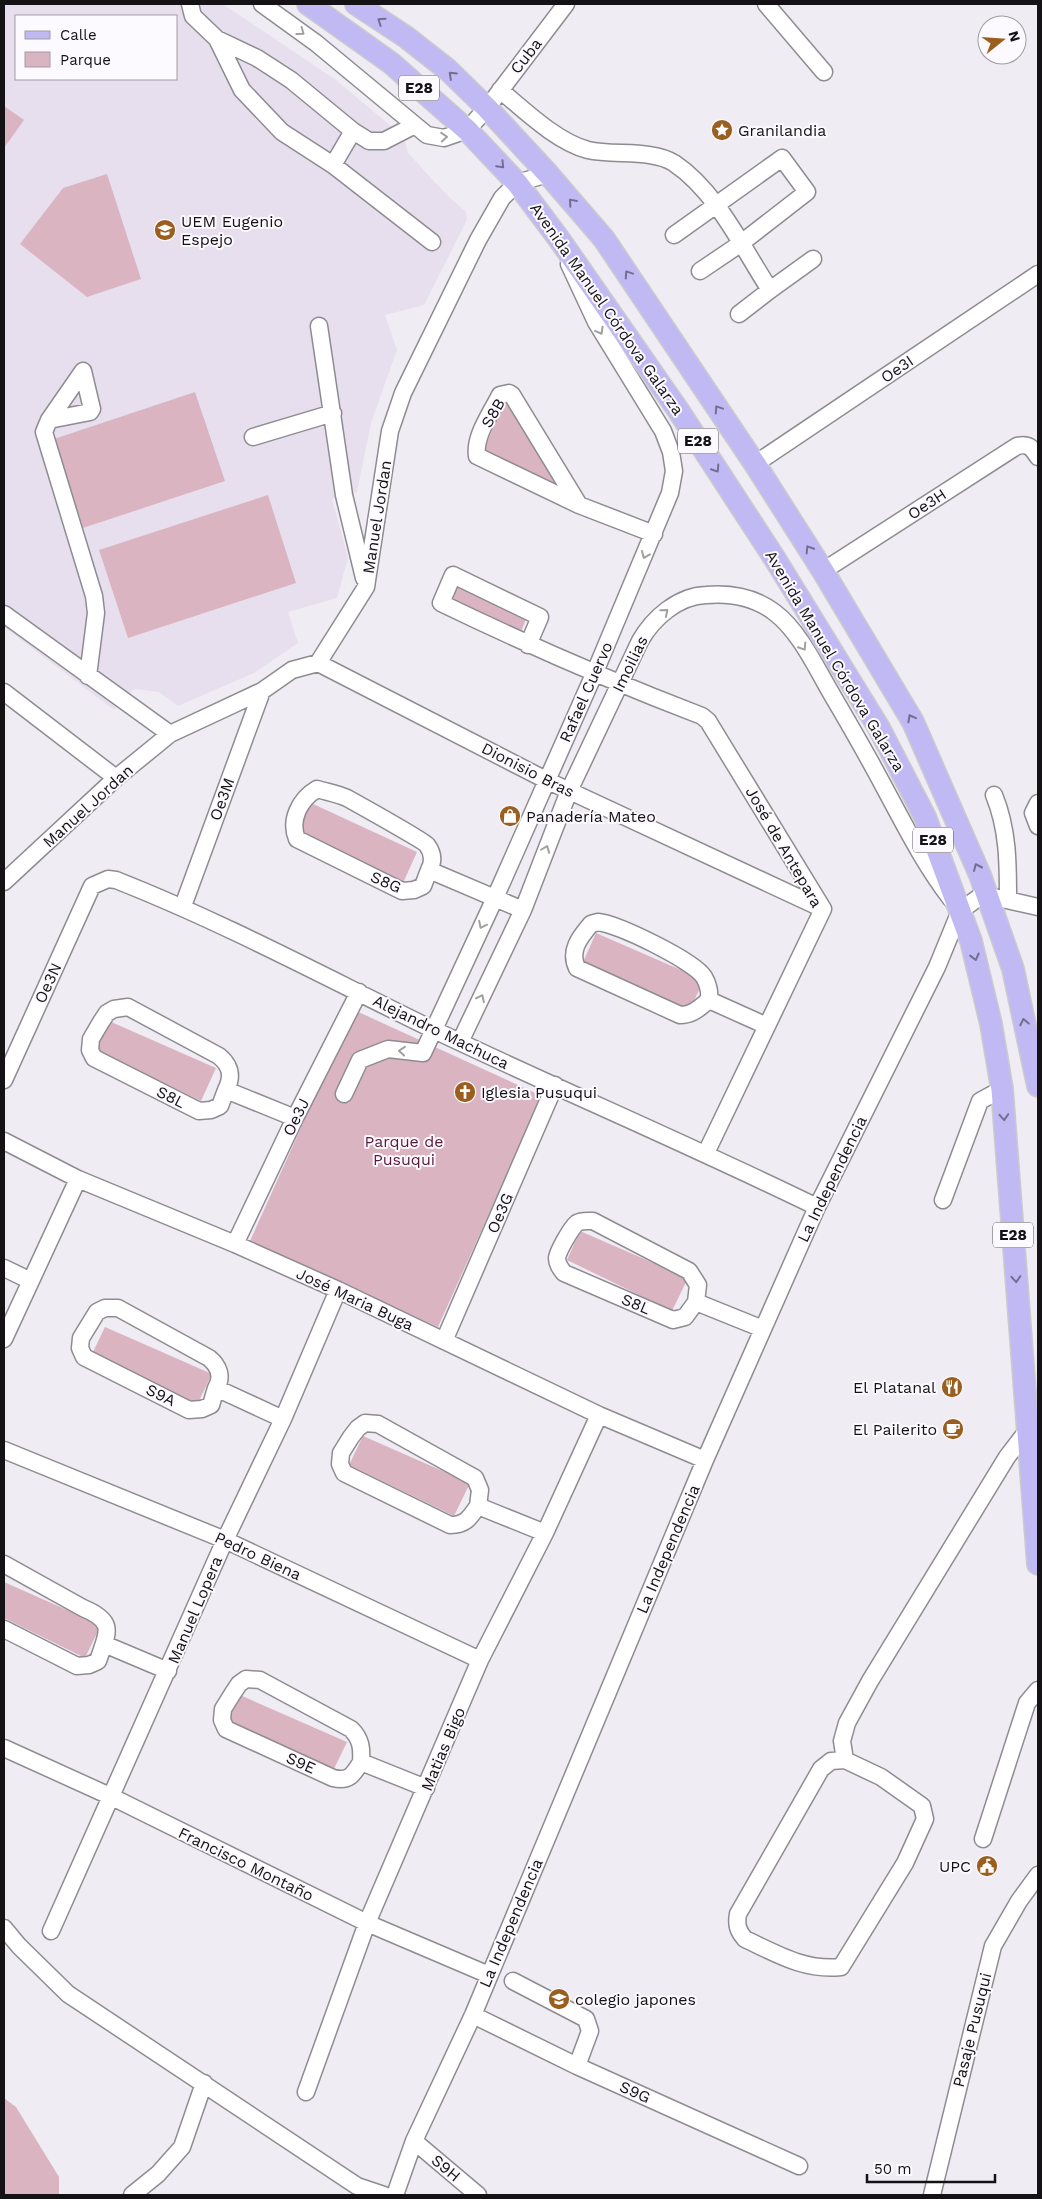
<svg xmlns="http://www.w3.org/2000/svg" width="1042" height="2199" font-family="'Work Sans',sans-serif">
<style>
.built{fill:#e7dfee;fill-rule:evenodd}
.green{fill:#dbb4c2}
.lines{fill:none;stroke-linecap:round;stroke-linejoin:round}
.minor-casing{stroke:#8e8b92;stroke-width:19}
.major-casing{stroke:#cbcbcc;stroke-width:24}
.minor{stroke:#fff;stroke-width:16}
.major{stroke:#c0b9f4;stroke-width:21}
.oneway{stroke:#736e90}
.oneway2{stroke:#a1a0a1}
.labels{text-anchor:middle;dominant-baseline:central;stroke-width:4;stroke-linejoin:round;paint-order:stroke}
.shield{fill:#fdfaff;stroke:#5a585b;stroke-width:1}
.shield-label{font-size:15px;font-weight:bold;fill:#141215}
.street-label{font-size:16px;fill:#141215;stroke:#fdfaff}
.poi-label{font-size:16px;fill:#141215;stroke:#fdfaff;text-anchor:start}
.park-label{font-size:16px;fill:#5c1b39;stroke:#fdfaff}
</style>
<rect width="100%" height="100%" fill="#f0ecf4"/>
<!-- built -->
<path class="built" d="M4 4H223L336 80 404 137 408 153 447 195 466 212 467 220 424 305 385 315 397 350 371 423 357 492 332 499 348 558 337 598 288 612 298 643 254 673 178 706 159 692 134 689 114 710 4 627ZM16 16H176V79H16Z"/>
<!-- green -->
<path class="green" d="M4 106 24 120 4 148Z
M107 174 141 279 87 297 20 244 63 188Z
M195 392 225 481 83 528 54 439Z
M508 404 558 486 486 453 485 447 503 405Z
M268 495 296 583 128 638 99 550Z
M457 587 526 619 521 632 452 599Z
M311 803 417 852 403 883 297 834Z
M596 933 704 980 688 1013 583 962Z
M354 1010 542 1096 438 1327 250 1241Z
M109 1021 216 1068 201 1101 96 1050Z
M580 1231 688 1278 672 1311 567 1260Z
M105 1327 212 1374 196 1407 91 1356Z
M363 1436 470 1483 454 1516 349 1465Z
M4 1582 101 1625 85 1658 4 1618Z
M240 1695 347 1742 331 1775 226 1724Z
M4 2098 16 2107 59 2177V2195H4Z"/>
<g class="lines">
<!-- minor casing -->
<g class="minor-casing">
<path id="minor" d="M190 4 193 16 217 39 242 90 282 132 333 165 432 242
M262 4 316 43 427 135 444 138 467 130 487 108 566 4
M766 4 824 72
M217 39 257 58 291 80 353 131 369 141H384L415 125
M500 90C524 110 557 142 588 150 614 156 652 149 674 163 717 192 742 247 770 290L813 259
M333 165 353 131
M674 235 782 158 807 192 740 244 700 271
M739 314 770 290
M319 326 344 495 364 578
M49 420 90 412 92 409 83 371 49 420 44 432 94 596 96 613 88 676
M253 437 333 413
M755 464 1038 274
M579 505 512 395 509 393 500 395C491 413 474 436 477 456L579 505 654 534
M823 571 1017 446C1029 443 1032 448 1038 457
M4 614 170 734
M528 645 540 617 453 575 441 603C526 644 613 682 702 716L708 721 823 909
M318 663 546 780 823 909
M4 692 116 778
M994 795C1008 829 1008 863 1008 899
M1038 803 1033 813 1038 826
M429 870C434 861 433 853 427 845 424 841 356 803 347 798 338 794 327 792 317 789 300 799 289 820 297 839L402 891 414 890 423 886 429 870 523 910
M4 882 116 778 170 734 262 691 292 670 318 663 366 587 390 431 403 393 478 240 502 198 517 183 548 174
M183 906 262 691
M598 922C618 924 694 961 704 977 708 984 710 992 709 1000 699 1008 693 1015 680 1015L577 968C569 951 579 938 591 924Z
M709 1000 767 1026
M460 1042 523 910 569 791 640 641C653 618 678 596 706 595 730 593 754 597 774 612 797 629 813 661 827 686 846 719 865 751 883 785 904 824 924 864 951 899
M4 1080 92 886 108 879 116 880C225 923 327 978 432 1029 560 1090 690 1145 817 1207
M226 1090C233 1076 231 1066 219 1056L128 1007 114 1009 107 1013 101 1022 91 1039 90 1050 94 1058 199 1111 211 1110 220 1106 226 1090 295 1118
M344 1094 360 1060 388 1049 423 1053 495 898 595 672 670 493 674 471 671 452 663 431 596 322 569 264
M4 1141 78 1179 235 1244 338 1290 599 1415 705 1460
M706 1153 823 909
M943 1200 980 1101 1002 1089
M235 1244 295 1118 359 992
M4 1268 31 1281
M696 1302 698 1285 689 1271 593 1221C587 1221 582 1220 577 1223 571 1228 558 1251 557 1258 557 1264 560 1268 564 1273L673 1320 685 1317 696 1302 763 1329
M4 1339 78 1179
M444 1341 555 1085
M216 1388C223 1377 219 1366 209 1358L118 1308H105L97 1312 81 1338 80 1348 84 1357 189 1410 202 1409 211 1405 216 1388 283 1419
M4 1450 225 1540 480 1660
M478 1506 480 1490 475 1478 378 1424 365 1423 358 1428 351 1437 341 1453 340 1464 344 1473 450 1525C465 1525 469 1519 478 1506L545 1533
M4 1564 83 1608C117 1622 107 1633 98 1661L89 1665 77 1666 4 1629
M104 1644 168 1671
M4 1748 112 1797 367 1923 489 1975
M845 1760 831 1761 821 1769 738 1914C736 1925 738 1931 745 1939 777 1954 805 1971 841 1967L905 1863 925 1819 922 1806 881 1777 845 1760 842 1741 847 1723 870 1681 1007 1457 1027 1431
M361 1762C362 1748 361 1739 351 1729L260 1680 246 1679 239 1684 233 1693 223 1709 222 1720 226 1729 333 1778C349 1782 353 1775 361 1762L426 1788
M983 1839 1027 1703 1038 1690
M4 1928 19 1946 68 1994 357 2186 384 2195
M51 1931 225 1540 283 1419 338 1290
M513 1981 586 2019 590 2031 577 2066
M473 2015 577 2066 799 2166
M306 2092 367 1923 480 1660 545 1533 599 1415
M414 2141 478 2195
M132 2195 158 2174 182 2147 204 2083
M395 2195 414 2141 473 2015 705 1460 817 1207 937 967 960 911 978 898 989 896 1038 907
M932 2195 993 1946 1019 1901 1038 1875"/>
</g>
<!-- major casing -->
<g class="major-casing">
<path id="major" d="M308 4 391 63 467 130 517 183 559 239 678 410 775 559 879 728 925 817 971 941 991 1024 1002 1089 1038 1564
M356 4 406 37 448 70 487 108 548 174 604 239 755 464 823 571 913 722 980 875 1013 969 1038 1086"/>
</g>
<!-- minor -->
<use href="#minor" class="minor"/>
<!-- major -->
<use href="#major" class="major"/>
</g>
<!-- one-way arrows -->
<defs><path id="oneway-chevron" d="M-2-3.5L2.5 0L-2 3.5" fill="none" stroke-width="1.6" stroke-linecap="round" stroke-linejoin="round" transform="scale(1.25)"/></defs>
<g class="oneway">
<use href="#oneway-chevron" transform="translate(381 21) rotate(-146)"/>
<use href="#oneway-chevron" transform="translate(452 75) rotate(-137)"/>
<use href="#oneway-chevron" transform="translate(501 165) rotate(46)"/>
<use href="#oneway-chevron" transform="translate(572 202) rotate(-131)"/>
<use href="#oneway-chevron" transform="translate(628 274) rotate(-124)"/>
<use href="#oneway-chevron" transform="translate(718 409) rotate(-124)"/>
<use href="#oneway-chevron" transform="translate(716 469) rotate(57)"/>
<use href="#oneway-chevron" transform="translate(809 549) rotate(-122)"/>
<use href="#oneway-chevron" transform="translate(911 718) rotate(-119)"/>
<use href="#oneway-chevron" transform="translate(977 867) rotate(-114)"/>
<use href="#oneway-chevron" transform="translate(975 957) rotate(76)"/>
<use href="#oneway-chevron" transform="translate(1024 1022) rotate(-102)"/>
<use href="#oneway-chevron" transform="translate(1004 1117) rotate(86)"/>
<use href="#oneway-chevron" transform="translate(1016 1279) rotate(86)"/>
</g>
<g class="oneway2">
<use href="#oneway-chevron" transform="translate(301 32) rotate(36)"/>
<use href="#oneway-chevron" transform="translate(444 137) rotate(-4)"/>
<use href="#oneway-chevron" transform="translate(600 331) rotate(61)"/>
<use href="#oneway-chevron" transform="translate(645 555) rotate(113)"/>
<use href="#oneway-chevron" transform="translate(665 612) rotate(-40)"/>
<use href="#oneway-chevron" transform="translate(803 647) rotate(57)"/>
<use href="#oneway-chevron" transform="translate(546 849) rotate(-69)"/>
<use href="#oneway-chevron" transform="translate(482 925) rotate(116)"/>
<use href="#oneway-chevron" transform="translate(481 998) rotate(-64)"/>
<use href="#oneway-chevron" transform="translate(402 1051) rotate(-175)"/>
</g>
<!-- icons -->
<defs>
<g id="sight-disc" transform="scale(1.125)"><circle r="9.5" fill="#9a5f1f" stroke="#fdfaff"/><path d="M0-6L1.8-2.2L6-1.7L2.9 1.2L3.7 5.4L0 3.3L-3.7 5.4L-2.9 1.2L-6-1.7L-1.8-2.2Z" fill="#fff"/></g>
<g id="university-disc" transform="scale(1.125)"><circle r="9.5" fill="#9a5f1f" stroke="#fdfaff"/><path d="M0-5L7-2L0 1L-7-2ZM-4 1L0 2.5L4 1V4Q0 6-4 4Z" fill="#fff"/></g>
<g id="shop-disc" transform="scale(1.125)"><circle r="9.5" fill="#9a5f1f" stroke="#fdfaff"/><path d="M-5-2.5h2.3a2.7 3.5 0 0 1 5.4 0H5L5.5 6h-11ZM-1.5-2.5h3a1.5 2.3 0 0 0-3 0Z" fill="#fff"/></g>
<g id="church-disc" transform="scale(1.125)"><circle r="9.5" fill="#9a5f1f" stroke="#fdfaff"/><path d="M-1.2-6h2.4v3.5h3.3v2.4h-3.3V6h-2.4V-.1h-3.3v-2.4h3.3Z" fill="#fff"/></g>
<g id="restaurant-disc" transform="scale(1.125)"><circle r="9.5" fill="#9a5f1f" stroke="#fdfaff"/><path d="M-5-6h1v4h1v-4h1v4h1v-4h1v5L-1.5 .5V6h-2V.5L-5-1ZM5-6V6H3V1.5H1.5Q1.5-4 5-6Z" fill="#fff"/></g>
<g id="cafe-disc" transform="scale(1.125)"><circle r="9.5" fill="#9a5f1f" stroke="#fdfaff"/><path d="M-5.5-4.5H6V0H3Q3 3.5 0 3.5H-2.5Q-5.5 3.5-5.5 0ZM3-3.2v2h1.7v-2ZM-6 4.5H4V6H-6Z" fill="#fff"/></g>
<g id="civic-disc" transform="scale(1.125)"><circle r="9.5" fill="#9a5f1f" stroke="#fdfaff"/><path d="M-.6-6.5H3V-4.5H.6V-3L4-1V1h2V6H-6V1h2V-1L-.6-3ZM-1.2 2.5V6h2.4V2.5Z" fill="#fff"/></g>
<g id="school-disc" transform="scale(1.125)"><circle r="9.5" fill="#9a5f1f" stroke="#fdfaff"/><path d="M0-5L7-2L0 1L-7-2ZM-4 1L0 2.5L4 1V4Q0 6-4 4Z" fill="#fff"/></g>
</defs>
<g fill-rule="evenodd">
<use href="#sight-disc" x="722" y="130"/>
<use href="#university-disc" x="165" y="230"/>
<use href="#shop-disc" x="510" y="816"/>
<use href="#church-disc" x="465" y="1092"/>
<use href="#restaurant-disc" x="952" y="1387"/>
<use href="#cafe-disc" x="953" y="1429"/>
<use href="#civic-disc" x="987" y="1866"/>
<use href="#school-disc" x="559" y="1999"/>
</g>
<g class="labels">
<!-- shield labels -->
<g class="shield">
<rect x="399" y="75.5" width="40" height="25" rx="4"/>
<rect x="678" y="428.5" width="40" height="25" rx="4"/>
<rect x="913" y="827.5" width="40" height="25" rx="4"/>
<rect x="993" y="1222.5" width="40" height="25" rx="4"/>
</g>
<g class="shield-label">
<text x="419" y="88">E28</text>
<text x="698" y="441">E28</text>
<text x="933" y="840">E28</text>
<text x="1013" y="1235">E28</text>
</g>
<!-- street labels -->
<g class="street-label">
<text transform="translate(526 56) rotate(-52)">Cuba</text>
<text transform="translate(607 309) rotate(55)">Avenida Manuel Córdova Galarza</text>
<text transform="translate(897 369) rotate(-34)">Oe3I</text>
<text transform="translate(493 413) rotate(-60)">S8B</text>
<text transform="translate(927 504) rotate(-33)">Oe3H</text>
<text transform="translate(377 517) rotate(-81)">Manuel Jordan</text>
<text transform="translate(835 661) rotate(59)">Avenida Manuel Córdova Galarza</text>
<text transform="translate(630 664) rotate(-64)">Imoilias</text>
<text transform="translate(586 692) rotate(-66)">Rafael Cuervo</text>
<text transform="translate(528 770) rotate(27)">Dionisio Bras</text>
<text transform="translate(222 799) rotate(-70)">Oe3M</text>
<text transform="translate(88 806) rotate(-42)">Manuel Jordan</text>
<text transform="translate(784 847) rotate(60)">José de Antepara</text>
<text transform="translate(386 882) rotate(23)">S8G</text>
<text transform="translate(48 983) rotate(-65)">Oe3N</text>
<text transform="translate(441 1032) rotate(26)">Alejandro Machuca</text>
<text transform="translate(171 1097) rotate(27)">S8L</text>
<text transform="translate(296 1117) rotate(-64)">Oe3J</text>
<text transform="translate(832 1179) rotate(-64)">La Independencia</text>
<text transform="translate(500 1213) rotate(-67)">Oe3G</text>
<text transform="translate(355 1299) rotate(25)">José Maria Buga</text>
<text transform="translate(636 1304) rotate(23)">S8L</text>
<text transform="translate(161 1395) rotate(26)">S9A</text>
<text transform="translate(668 1549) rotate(-67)">La Independencia</text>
<text transform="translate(258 1556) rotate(25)">Pedro Biena</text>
<text transform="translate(195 1610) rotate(-67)">Manuel Lopera</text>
<text transform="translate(443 1749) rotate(-67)">Matias Bigo</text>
<text transform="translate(301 1763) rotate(24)">S9E</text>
<text transform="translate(246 1864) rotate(26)">Francisco Montaño</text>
<text transform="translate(511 1923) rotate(-67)">La Independencia</text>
<text transform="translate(972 2030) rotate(-76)">Pasaje Pusuqui</text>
<text transform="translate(635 2092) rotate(24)">S9G</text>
<text transform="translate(446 2168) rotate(40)">S9H</text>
</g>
<!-- poi labels -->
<g class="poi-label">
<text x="738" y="130">Granilandia</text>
<text x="181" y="221">UEM Eugenio<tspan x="181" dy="18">Espejo</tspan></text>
<text x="526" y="816">Panadería Mateo</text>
<text x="481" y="1092">Iglesia Pusuqui</text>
<text x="936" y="1387" text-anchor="end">El Platanal</text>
<text x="937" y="1429" text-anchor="end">El Pailerito</text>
<text x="971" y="1866" text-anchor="end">UPC</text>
<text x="575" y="1999">colegio japones</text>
</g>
<!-- park labels -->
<g class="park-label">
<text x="404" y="1141">Parque de<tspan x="404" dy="18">Pusuqui</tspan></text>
</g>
</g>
<!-- border -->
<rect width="1042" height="2199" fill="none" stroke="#141215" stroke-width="10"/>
<!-- legend -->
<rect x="15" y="15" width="162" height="65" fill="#fdfaff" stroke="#a09da1"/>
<rect x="25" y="31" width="25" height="8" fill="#c0b9f4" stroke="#a09da1"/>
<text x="60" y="40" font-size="15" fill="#141215">Calle</text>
<rect x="25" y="52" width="25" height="15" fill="#dbb4c2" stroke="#a09da1"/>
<text x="60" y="65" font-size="15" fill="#141215">Parque</text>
<!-- north arrow -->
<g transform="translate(1002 40) rotate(73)"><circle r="24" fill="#fdfaff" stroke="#a09da1"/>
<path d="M0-4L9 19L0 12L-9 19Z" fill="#9a5f1f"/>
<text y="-8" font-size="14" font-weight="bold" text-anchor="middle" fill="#141215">N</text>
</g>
<!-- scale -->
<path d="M867 2174v8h128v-8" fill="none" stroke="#141215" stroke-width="2.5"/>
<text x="874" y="2174" font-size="15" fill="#141215" stroke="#fdfaff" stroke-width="4" paint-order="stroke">50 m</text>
</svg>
